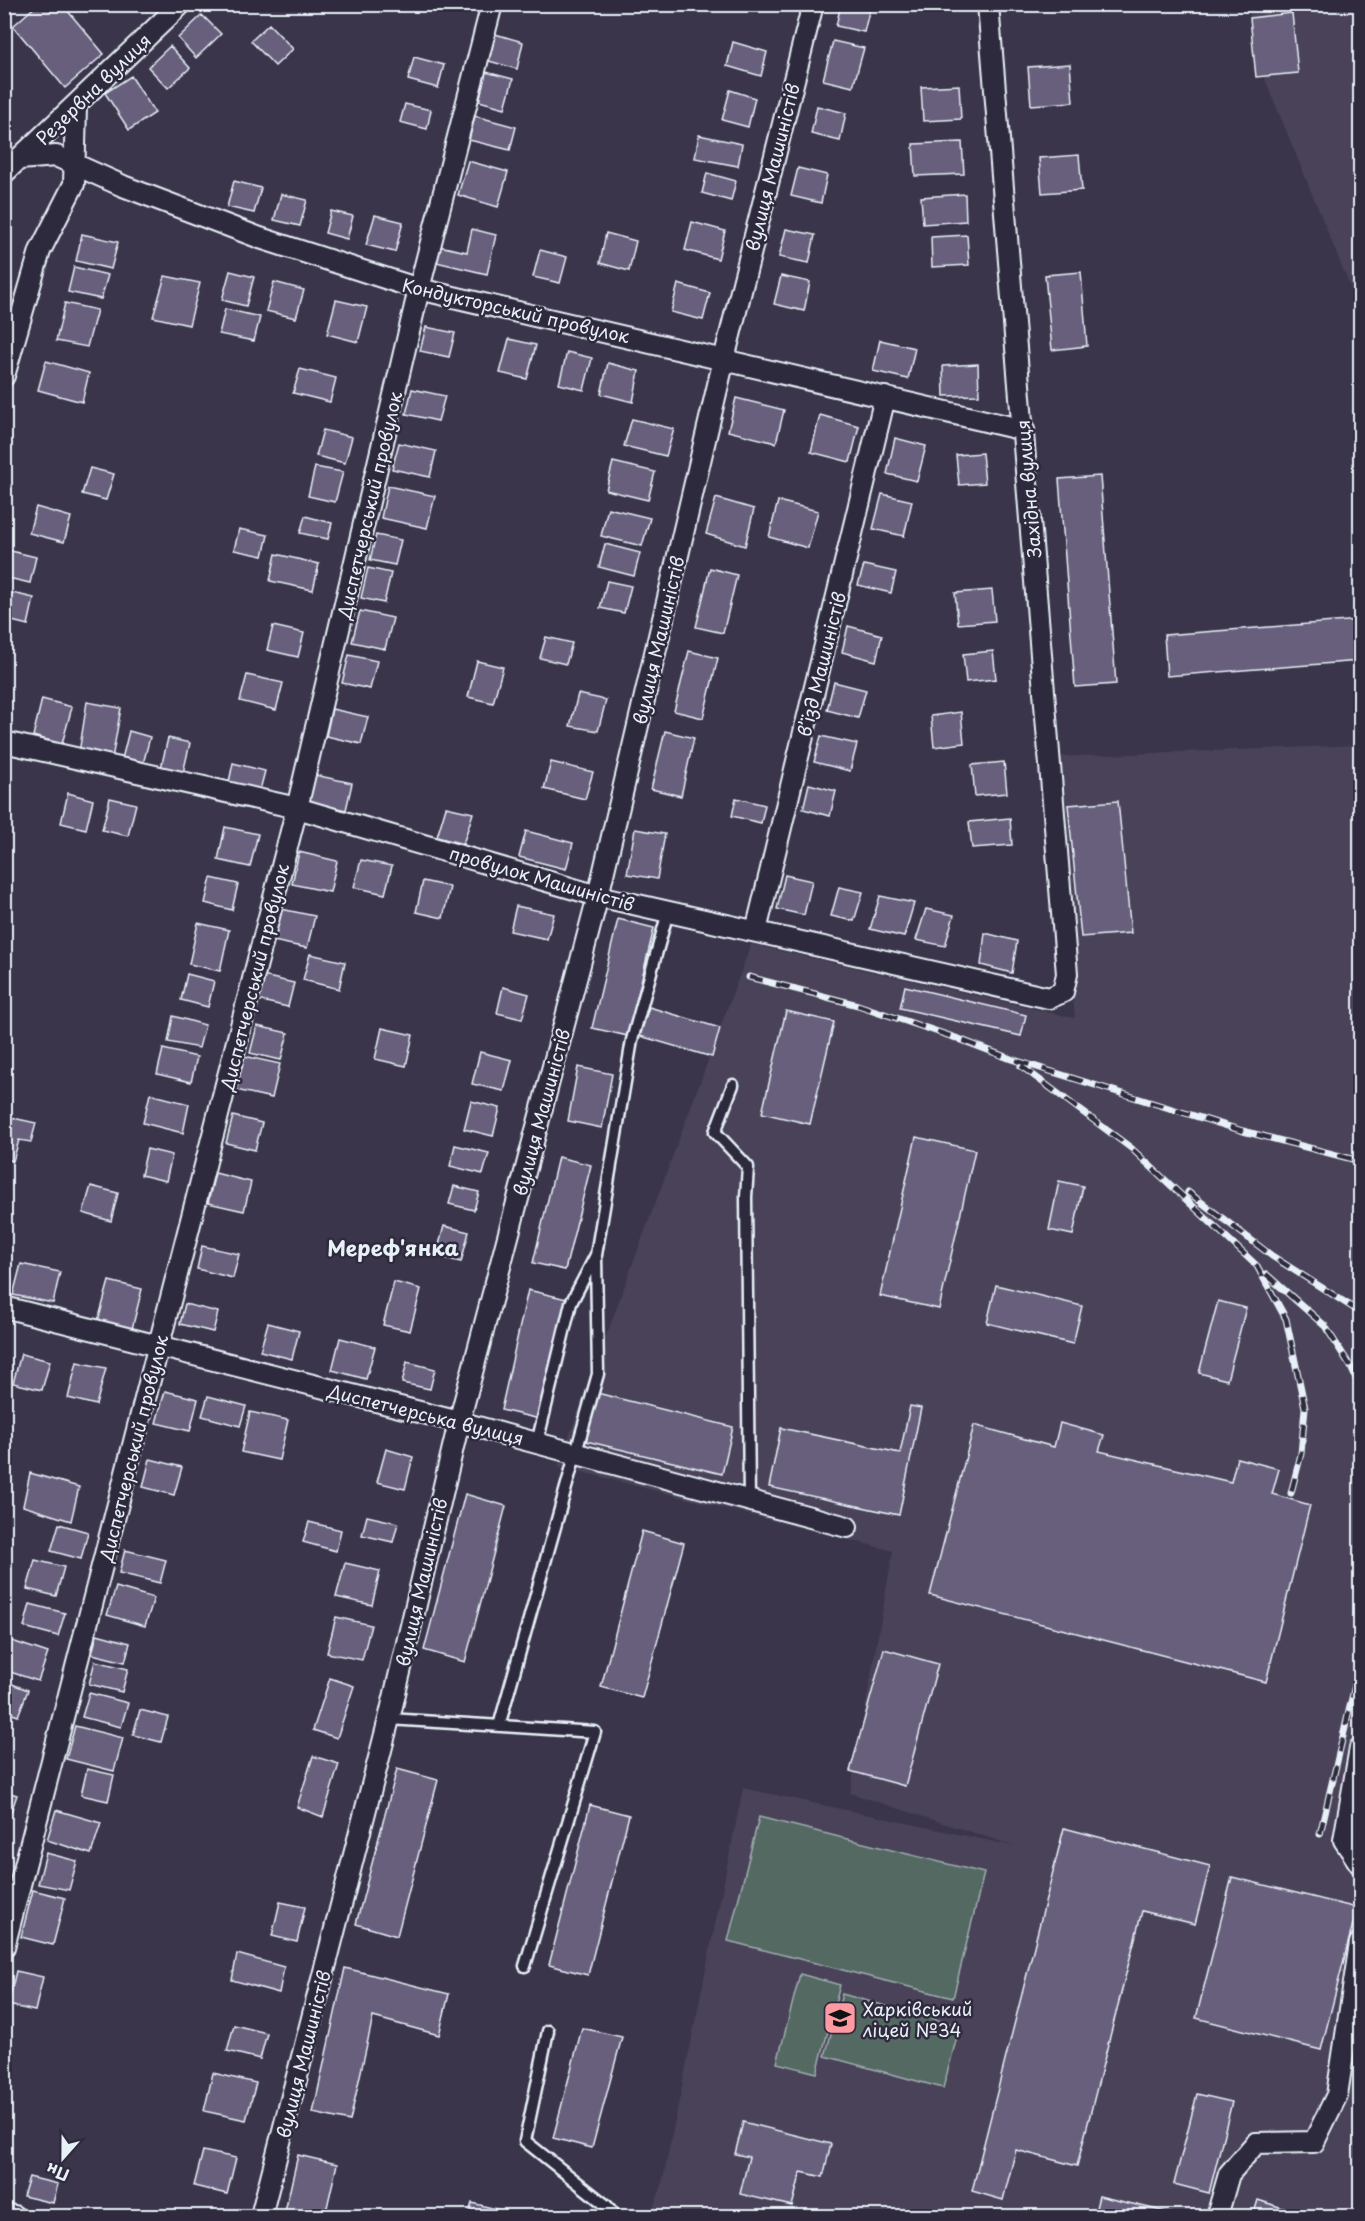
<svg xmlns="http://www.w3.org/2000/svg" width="1365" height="2221" font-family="'Playpen Sans',sans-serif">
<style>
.built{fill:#484259}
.green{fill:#546964;stroke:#9eadae;stroke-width:1.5}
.building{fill:#675f7d;stroke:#e8f1f8;stroke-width:1.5}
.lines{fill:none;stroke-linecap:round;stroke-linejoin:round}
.lane-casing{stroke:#e8f1f8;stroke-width:15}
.street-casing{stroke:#e8f1f8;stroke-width:24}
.lane{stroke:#2f2a3d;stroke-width:10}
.street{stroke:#2f2a3d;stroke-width:20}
.rail-casing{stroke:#e8f1f8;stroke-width:7}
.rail{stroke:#2f2a3d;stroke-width:4.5;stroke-dasharray:14;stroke-linecap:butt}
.labels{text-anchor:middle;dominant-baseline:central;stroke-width:5;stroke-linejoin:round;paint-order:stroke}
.street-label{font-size:18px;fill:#e8f1f8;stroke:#2f2a3d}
.poi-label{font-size:18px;fill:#e8f1f8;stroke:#2f2a3d;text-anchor:start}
.quarter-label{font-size:21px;font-weight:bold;fill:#e8f1f8;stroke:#2f2a3d}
</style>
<rect width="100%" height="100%" fill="#3a354a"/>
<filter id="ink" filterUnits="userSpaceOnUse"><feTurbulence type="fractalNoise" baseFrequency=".0167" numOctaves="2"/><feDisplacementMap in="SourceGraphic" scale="12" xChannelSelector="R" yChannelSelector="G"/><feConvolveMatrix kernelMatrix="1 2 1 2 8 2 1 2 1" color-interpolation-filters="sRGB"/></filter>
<g filter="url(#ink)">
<!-- built -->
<path class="built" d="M1249 5H1360V311L1253 50Z
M1360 745V2216H650L661 2188 743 1788 1014 1846 850 1793 893 1551 558 1466 751 944 1075 1018 1050 757Z"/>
<!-- green -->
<path class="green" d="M759 1817 984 1873 953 1998 728 1941Z
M800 1974 840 1985 817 2073 777 2063Z
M842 1994 960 2026 943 2088 825 2056Z"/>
<!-- building -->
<path class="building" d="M38 4H62L104 54 65 88 13 26Z
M841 4H871L864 32 836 26Z
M1292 13 1298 73 1256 77 1250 18Z
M202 15 221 34 196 58 178 38Z
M269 24 293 49 275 66 251 41Z
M495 34 523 42 517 69 489 61Z
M833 41 864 48 853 87 823 80Z
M733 42 767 52 761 76 727 66Z
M170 46 190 68 168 88 148 67Z
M414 57 444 65 438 88 408 80Z
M1070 64 1073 102 1031 105 1028 67Z
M486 72 513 79 505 108 479 101Z
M131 76 155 113 129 130 105 93Z
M959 85 961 119 923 121 921 87Z
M730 90 755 98 748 127 722 120Z
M405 104 431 110 427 129 400 122Z
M817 106 846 113 840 141 811 134Z
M475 116 516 127 510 150 469 140Z
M699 135 742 144 738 166 695 158Z
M962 142 964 174 915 176 913 144Z
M1079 155 1082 190 1042 193 1039 158Z
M468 161 508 172 498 207 458 195Z
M798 168 827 175 821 203 791 196Z
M707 173 736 181 731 201 702 193Z
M234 181 261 188 254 213 227 207Z
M281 194 307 200 300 226 274 220Z
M965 194 966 221 923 224 921 197Z
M331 211 353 216 347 239 325 233Z
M375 215 403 222 395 252 366 245Z
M692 222 725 231 718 259 685 250Z
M472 229 496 235 487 274 436 262 439 246 467 252Z
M786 229 815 235 809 263 779 257Z
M606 233 636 241 629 271 600 263Z
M82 234 118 242 111 269 76 261Z
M967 235 969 265 932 267 931 237Z
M540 250 567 257 560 283 533 277Z
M74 267 108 275 101 299 68 292Z
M230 271 254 277 246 306 222 300Z
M1081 272 1087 346 1052 350 1045 275Z
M165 276 200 283 189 325 153 317Z
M781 276 810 282 804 311 774 304Z
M274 282 304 290 296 318 266 311Z
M678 284 710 293 703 320 671 312Z
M336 300 367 307 358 342 327 334Z
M65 303 97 310 87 347 56 341Z
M225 309 260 317 254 341 219 334Z
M426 327 455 333 449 357 420 351Z
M509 339 536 345 527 379 500 373Z
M880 340 915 348 908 379 873 371Z
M567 352 592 358 584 390 559 384Z
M46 361 89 373 82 402 38 390Z
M608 363 639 371 633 402 601 394Z
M978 364 979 395 944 396 943 366Z
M300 369 336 378 330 402 293 393Z
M412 389 445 396 438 421 406 414Z
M736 398 784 410 776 443 728 431Z
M820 415 859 426 850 462 811 452Z
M632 419 674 429 666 456 624 446Z
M323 430 352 437 345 463 316 456Z
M895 438 926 446 917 481 887 474Z
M399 443 436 451 430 477 392 469Z
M982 453 985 483 959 485 956 455Z
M613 462 655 472 648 500 606 490Z
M315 467 343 472 335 502 308 496Z
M90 468 114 474 106 500 82 494Z
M1100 476 1116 684 1075 687 1059 479Z
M388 486 435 496 427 528 381 518Z
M882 494 912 501 904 536 873 529Z
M716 498 754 509 745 546 706 534Z
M778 501 818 511 808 548 769 537Z
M36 507 71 517 64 542 29 533Z
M608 508 650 518 642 546 601 536Z
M305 516 332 523 328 539 300 533Z
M239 529 268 535 263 556 234 550Z
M376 535 401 540 395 565 370 560Z
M605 544 640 553 634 576 599 567Z
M7 550 36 557 30 583 4 577Z
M276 554 319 564 313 590 270 581Z
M864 565 896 572 891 593 858 585Z
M368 568 391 573 384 603 361 598Z
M710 568 737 575 723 633 696 627Z
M607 581 631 586 624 613 600 608Z
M992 590 995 621 958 624 955 593Z
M4 591 34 598 28 625 4 619Z
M360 611 393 618 385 649 352 642Z
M1360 620V661L1167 676 1164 635Z
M273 626 304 633 298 657 267 650Z
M848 626 882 635 876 661 842 652Z
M546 637 572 643 566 664 540 658Z
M689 651 718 658 703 718 674 711Z
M993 651 996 679 966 682 963 654Z
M349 655 377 661 370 689 342 683Z
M477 661 503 667 493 703 468 697Z
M247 675 283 683 276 710 240 701Z
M834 682 866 690 858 718 827 710Z
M578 694 606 700 598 731 570 726Z
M42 699 72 707 62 744 33 736Z
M87 702 121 708 112 759 79 753Z
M332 709 368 717 361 744 326 736Z
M961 712 964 743 934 747 931 716Z
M129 731 150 737 143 764 122 759Z
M665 731 694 738 681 796 651 789Z
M821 736 857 744 850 771 814 762Z
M168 738 190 743 183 773 161 768Z
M551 762 593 772 585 799 544 789Z
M1004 762 1007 793 975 796 972 765Z
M233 763 265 771 260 790 229 782Z
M315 775 352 783 346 810 308 802Z
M809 784 836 791 830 816 803 809Z
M68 793 93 800 86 829 61 823Z
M110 798 136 804 128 836 102 830Z
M736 798 765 805 761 823 732 816Z
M1118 801 1131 933 1081 937 1068 805Z
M446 807 473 813 463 844 437 837Z
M1010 818 1012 845 972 848 969 822Z
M225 827 258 834 250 867 218 860Z
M635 829 665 834 657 879 627 874Z
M526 831 573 843 566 869 519 857Z
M299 852 337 861 330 892 292 884Z
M361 860 392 866 385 894 354 887Z
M785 875 812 881 804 915 777 909Z
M211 878 238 884 232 910 205 903Z
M423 881 450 887 443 918 416 912Z
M839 887 863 892 854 921 831 916Z
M880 896 914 903 904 937 870 929Z
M516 906 554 914 547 939 510 931Z
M281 909 315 916 307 948 273 941Z
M926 909 954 915 945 946 916 940Z
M618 919 654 928 628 1036 592 1028Z
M198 923 229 930 220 971 189 964Z
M985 933 1017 941 1012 973 981 965Z
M310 954 345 962 339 989 303 980Z
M187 974 214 981 208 1007 181 1000Z
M263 976 294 983 288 1007 257 1000Z
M905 986 1026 1015 1021 1036 900 1008Z
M503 987 529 994 522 1019 497 1013Z
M649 1007 720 1028 712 1057 640 1036Z
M786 1011 834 1022 810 1124 762 1113Z
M173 1016 205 1025 199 1048 168 1042Z
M257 1026 288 1033 281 1060 250 1053Z
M382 1028 413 1035 406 1066 375 1059Z
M163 1049 197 1057 191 1082 157 1074Z
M480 1052 512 1060 504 1091 472 1084Z
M244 1056 280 1064 272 1098 236 1090Z
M578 1067 612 1074 602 1128 568 1121Z
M150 1094 189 1104 183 1133 143 1123Z
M471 1101 500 1108 493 1136 464 1129Z
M4 1116 36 1123 31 1142 19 1140 13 1161 4 1158Z
M233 1116 262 1123 255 1150 226 1143Z
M916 1137 975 1150 939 1309 880 1296Z
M455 1145 489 1153 483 1174 450 1166Z
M147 1149 172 1155 166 1181 141 1175Z
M558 1157 591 1165 565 1270 533 1263Z
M215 1173 251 1182 244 1211 208 1203Z
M1059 1181 1083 1186 1073 1235 1049 1230Z
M91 1186 118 1193 111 1221 83 1213Z
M454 1186 479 1192 474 1210 449 1204Z
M444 1226 469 1232 461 1262 436 1256Z
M202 1246 239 1254 233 1278 197 1269Z
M21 1264 60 1272 53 1303 13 1295Z
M109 1281 142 1289 132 1329 98 1321Z
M394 1282 421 1289 410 1331 383 1325Z
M996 1285 1082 1306 1073 1344 987 1323Z
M528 1290 567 1299 540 1419 501 1410Z
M1218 1301 1246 1308 1227 1380 1199 1373Z
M185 1304 218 1312 213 1332 180 1324Z
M268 1323 299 1331 292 1359 260 1351Z
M340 1338 375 1347 366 1379 332 1370Z
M21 1354 50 1361 42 1390 13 1383Z
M77 1362 106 1368 96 1405 68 1398Z
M407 1362 435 1369 430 1389 402 1383Z
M165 1391 198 1399 190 1431 156 1423Z
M597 1393 733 1427 722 1474 586 1441Z
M208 1396 246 1406 240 1426 202 1416Z
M910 1406 921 1408 899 1515 769 1487 781 1428 900 1453Z
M250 1412 288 1420 279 1460 241 1452Z
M1060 1423 1104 1435 1099 1451 1231 1482 1237 1458 1279 1469 1272 1494 1310 1505 1266 1682 930 1595 974 1425 1054 1447Z
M386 1449 413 1457 405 1489 377 1482Z
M150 1459 182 1467 174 1495 143 1487Z
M30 1473 79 1487 71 1521 23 1506Z
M465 1494 506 1506 465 1662 424 1650Z
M367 1516 398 1523 393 1542 362 1535Z
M309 1522 341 1530 336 1551 303 1542Z
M59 1524 88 1532 81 1559 51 1551Z
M642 1531 684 1543 642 1698 601 1687Z
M125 1550 166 1560 160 1583 119 1573Z
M35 1560 64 1567 56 1596 27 1589Z
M345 1563 380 1571 372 1605 336 1597Z
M116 1587 154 1598 145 1626 107 1615Z
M30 1604 65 1613 58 1636 24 1627Z
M336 1617 371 1625 362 1660 327 1653Z
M97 1634 130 1643 125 1662 92 1654Z
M9 1640 48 1653 38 1681 4 1670V1654Z
M884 1649 938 1664 905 1786 850 1771Z
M95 1661 128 1669 122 1692 89 1684Z
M330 1678 354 1686 337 1738 313 1730Z
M4 1681 28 1690 18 1716 4 1711Z
M89 1693 128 1703 121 1727 82 1717Z
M140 1710 168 1717 161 1742 133 1735Z
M75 1726 123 1738 114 1771 66 1759Z
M313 1756 339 1764 323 1817 297 1807Z
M87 1769 114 1775 108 1801 81 1795Z
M397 1769 438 1780 397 1936 356 1924Z
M4 1791 17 1795 4 1832Z
M590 1805 629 1815 588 1975 549 1965Z
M56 1810 101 1823 91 1854 47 1840Z
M1064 1828 1210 1866 1195 1924 1142 1911 1077 2166 1016 2150 1003 2200 972 2191Z
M46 1853 77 1861 69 1890 38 1884Z
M1232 1877 1357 1908 1321 2050 1196 2018Z
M33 1890 65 1898 53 1945 21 1937Z
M280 1902 305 1907 297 1942 272 1936Z
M237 1954 284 1967 279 1993 232 1980Z
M345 1968 449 1994 439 2035 373 2017 350 2121 313 2113Z
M16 1971 43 1977 35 2011 8 2005Z
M234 2025 267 2033 260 2059 227 2051Z
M582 2028 622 2037 592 2148 553 2138Z
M213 2073 256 2083 246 2120 204 2111Z
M1197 2094 1232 2102 1209 2193 1174 2184Z
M743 2122 831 2144 823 2177 801 2172 792 2206 740 2194 749 2157 735 2154Z
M203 2151 236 2158 227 2194 194 2186Z
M298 2155 337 2164 325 2216H284Z
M29 2177 58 2184 53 2203 23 2196Z
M1099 2196 1183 2216H1094Z
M1258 2200 1307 2216H1253Z
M472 2203 524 2216H468Z"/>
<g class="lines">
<!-- lane casing -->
<g class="lane-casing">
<path id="lane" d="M733 1085 715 1132 748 1167 746 1197 749 1501
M537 1443 571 1303 596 1255 632 1040 668 912
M389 1719 595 1732 525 1966
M499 1726 598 1374 596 1257
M548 2031 525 2141 607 2206 616 2216"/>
</g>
<!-- street casing -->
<g class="street-casing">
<path id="street" d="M20 159 56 156 123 186 260 238 419 289 1024 430
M4 173 181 4
M4 376 40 251 74 184 76 107
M4 742 297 808 598 896 1049 998 1063 992 1067 974 988 4
M756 931 885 397
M4 1307 459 1422 847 1527
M1360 1748 1344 1840 1360 1864
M4 1947 297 808 419 289 492 4
M4 2214 14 2216
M261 2216 389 1719 459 1422 598 896 724 359 813 4
M1217 2216 1229 2174 1256 2143 1314 2142 1337 2095 1360 1943"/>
</g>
<!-- lane -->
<use href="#lane" class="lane"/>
<!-- street -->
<use href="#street" class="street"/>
<!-- rail casing -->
<g class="rail-casing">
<path id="rail" d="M749 977 858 1005 959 1039 1011 1059 1243 1131 1360 1161
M1021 1066 1131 1148 1257 1266 1286 1319 1305 1408 1301 1454 1291 1493
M1188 1192 1272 1256 1360 1312
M1266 1274 1325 1326 1351 1367 1360 1387
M1320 1834 1360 1664"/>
</g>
<!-- rail -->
<use href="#rail" class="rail"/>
</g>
</g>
<!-- icons -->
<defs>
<g id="school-square" transform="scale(1.725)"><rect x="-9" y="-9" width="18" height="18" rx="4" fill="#ff9aa2" stroke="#2f2a3d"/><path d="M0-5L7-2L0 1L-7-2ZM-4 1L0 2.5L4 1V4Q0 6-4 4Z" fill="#111"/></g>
</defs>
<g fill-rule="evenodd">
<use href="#school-square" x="840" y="2018"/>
</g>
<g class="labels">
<!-- street labels -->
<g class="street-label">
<text transform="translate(93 89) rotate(-44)">Резервна вулиця</text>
<text transform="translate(772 167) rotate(-76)">вулиця Машиністів</text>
<text transform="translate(516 310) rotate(13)">Кондукторський провулок</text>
<text transform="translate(1028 489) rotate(-95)">Західна вулиця</text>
<text transform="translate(369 505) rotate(-77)">Диспетчерський провулок</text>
<text transform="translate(658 640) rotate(-77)">вулиця Машиністів</text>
<text transform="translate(821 664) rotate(-76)">в’їзд Машиністів</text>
<text transform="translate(542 878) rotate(16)">провулок Машиністів</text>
<text transform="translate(254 977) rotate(-76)">Диспетчерський провулок</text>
<text transform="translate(541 1112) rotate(-75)">вулиця Машиністів</text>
<text transform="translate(426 1414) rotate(14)">Диспетчерська вулиця</text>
<text transform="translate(133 1448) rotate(-76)">Диспетчерський провулок</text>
<text transform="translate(421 1582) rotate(-77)">вулиця Машиністів</text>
<text transform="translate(303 2054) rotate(-76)">вулиця Машиністів</text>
</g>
<!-- poi labels -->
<g class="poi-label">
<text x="863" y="2008">Харківський<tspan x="863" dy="21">ліцей №34</tspan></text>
</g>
<!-- quarter labels -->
<g class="quarter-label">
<text x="393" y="1247">Мереф'янка</text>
</g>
</g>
<!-- margin -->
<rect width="1365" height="2221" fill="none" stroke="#2f2a3d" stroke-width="24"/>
<rect x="12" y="12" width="1341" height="2197" fill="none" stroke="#e8f1f8" stroke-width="2" filter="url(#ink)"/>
<!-- north arrow -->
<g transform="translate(63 2158) rotate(201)" stroke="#2f2a3d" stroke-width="4.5" paint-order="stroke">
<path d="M0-4.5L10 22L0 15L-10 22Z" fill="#e8f1f8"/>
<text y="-9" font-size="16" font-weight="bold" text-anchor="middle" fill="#e8f1f8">Пн</text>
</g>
</svg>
